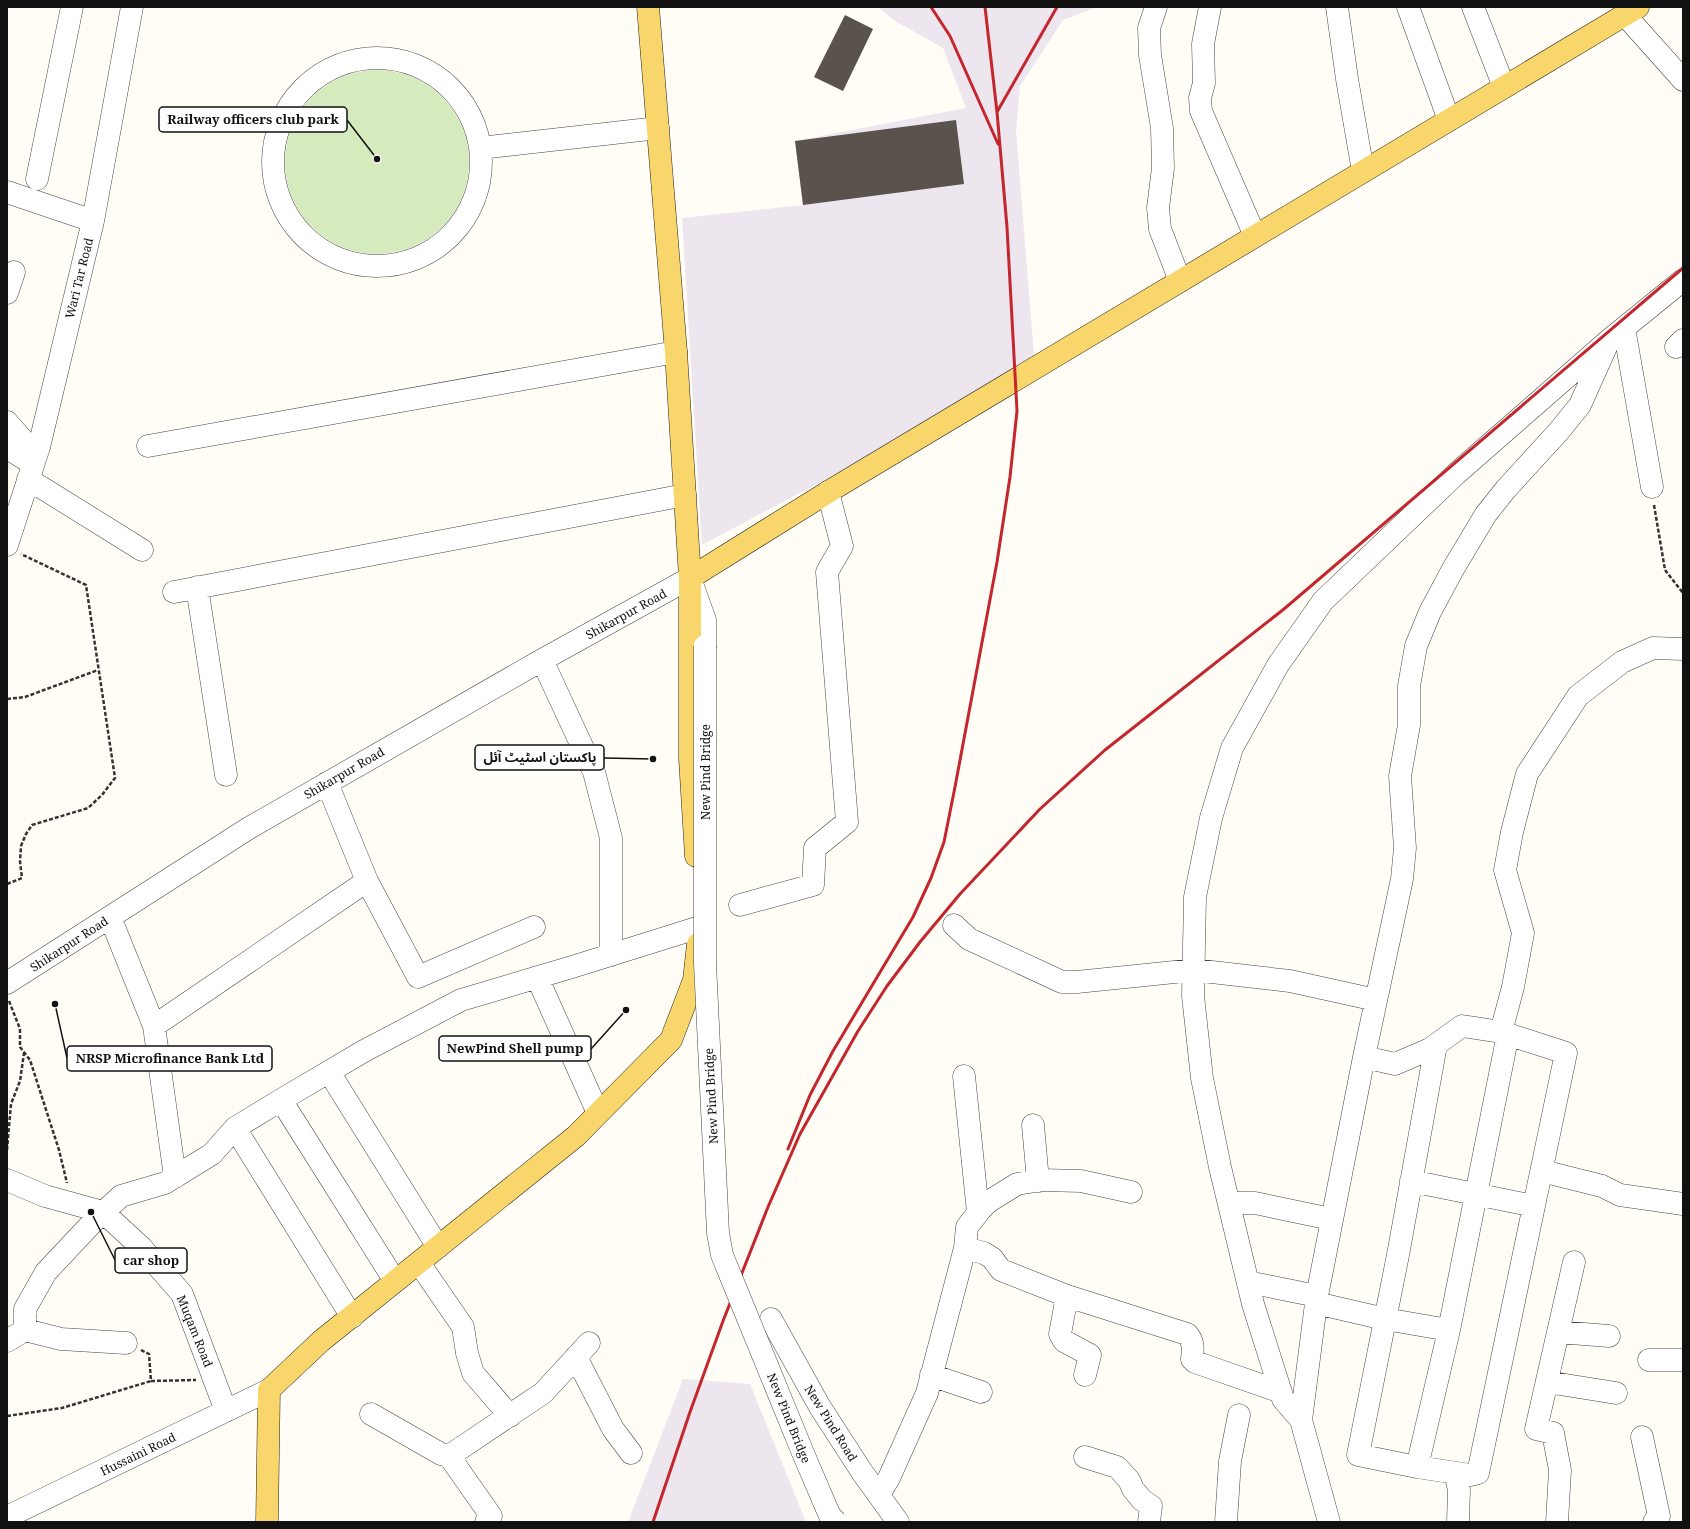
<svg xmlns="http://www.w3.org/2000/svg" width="1690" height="1529" font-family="'Noto Serif','Noto Sans Arabic',serif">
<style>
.industrial{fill:#eee6ef}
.green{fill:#d5ebbd}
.building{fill:#5a524d}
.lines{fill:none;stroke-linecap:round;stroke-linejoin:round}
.minor-casing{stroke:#444;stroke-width:23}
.major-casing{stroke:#222;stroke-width:23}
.path{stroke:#333;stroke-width:2.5;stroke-dasharray:4 2;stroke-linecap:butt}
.minor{stroke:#fff;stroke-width:22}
.major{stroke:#f9d66b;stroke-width:22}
.rail{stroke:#c4262e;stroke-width:3}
.minor-bridge-casing{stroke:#444;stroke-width:23;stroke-linecap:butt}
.minor-bridge{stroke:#fff;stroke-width:22}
.labels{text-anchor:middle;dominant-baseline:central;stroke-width:4;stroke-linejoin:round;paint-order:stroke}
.street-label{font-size:12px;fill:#111;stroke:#fff}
.leader{fill:none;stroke:#111;stroke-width:1.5}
.callout-dot{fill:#111;stroke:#fff;stroke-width:1.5}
.callout{fill:#fff;stroke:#111;stroke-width:1.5}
.callout-label{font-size:13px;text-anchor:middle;font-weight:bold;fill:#111}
</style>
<rect width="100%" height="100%" fill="#fffdf5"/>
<!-- industrial -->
<path class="industrial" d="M878 7H1096L1063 20 1020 86 1016 131 1035 368 702 545 682 218 803 205 795 141 966 108 943 48 895 21Z
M683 1379 750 1384 806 1522H628Z"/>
<!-- green -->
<path class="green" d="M285 162a92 92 0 1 1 184 0a92 92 0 1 1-184 0Z"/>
<!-- building -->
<path class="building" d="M845 15 873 29 843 91 814 77Z
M956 120 964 184 803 205 795 141Z"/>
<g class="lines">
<!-- minor casing -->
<g class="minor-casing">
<path id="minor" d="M1156 7 1149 28 1150 55 1162 128 1163 168 1158 208 1160 229 1180 281
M1210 7 1203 44 1204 83 1200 98 1201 111 1255 236
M1337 7 1347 79 1363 171
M1408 7 1449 120
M1473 7 1504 87
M1625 15 1683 80
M273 162a104 104 0 1 1 208 0a104 104 0 1 1-208 0Z
M480 148 658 128
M37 179 72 7
M7 192 93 221
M7 293 14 272
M1624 328 1652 487
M1676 347 1683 340
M7 422 36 455
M148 446 676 352
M7 448 33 464
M28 479 142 550
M7 545 39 447 93 221 132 7
M197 587 226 775
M174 592 685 495
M542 660 594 772 611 838V955
M367 881 418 977 534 927
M740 905 813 885 815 848 847 822 827 572 842 546 828 492
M110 917 154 1026 175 1177
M954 925 969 939 1062 982H1077L1194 970 1290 981 1376 1000
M537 977 598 1113
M7 983 249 828 542 660 690 578 705 620V646
M154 1026 367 881 327 783
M1501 1032 1513 987 1523 933 1505 870 1512 832 1527 774 1578 696 1622 662 1653 648 1683 649
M1364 1057 1395 1064 1430 1049 1462 1026 1501 1032 1566 1053 1478 1473 1470 1475 1417 1467 1358 1455 1398 1255 1436 1045
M329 1072 438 1247
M964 1076 978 1212
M281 1100 395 1281
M1033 1125 1038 1181
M235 1128 352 1317
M1542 1171 1602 1186 1620 1195 1683 1204
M7 1180 45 1196 103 1212 141 1247 182 1294 226 1411
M1411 1181 1534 1206
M1229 1203H1255L1331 1219
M965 1248 984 1253 992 1258 1001 1270 1067 1296 1187 1334C1194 1341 1193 1350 1192 1359L1195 1362 1281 1392
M419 1263 463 1327 467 1353 473 1373 510 1416
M1248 1282 1317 1296
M1067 1296 1060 1334 1064 1341 1090 1355 1085 1375
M1316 1303 1385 1319 1449 1330
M771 1319 820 1407 862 1472 898 1522
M25 1330V1309L46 1272 94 1221 121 1196 165 1183 212 1154 235 1128 281 1100 364 1051 461 1000 572 967 700 927
M1558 1332 1609 1336
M7 1341 25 1330 61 1339 126 1343
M576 1357 613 1429 631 1453
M1649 1360H1683
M931 1375 981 1392
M1547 1382 1616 1393
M371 1414 441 1454 449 1456 543 1393 589 1343
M1301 1420 1317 1296 1364 1057 1402 879 1405 848 1400 776 1409 725V686L1416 646 1430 612 1453 569 1486 514 1506 489 1559 431 1580 405 1606 347
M1642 1437 1659 1516 1654 1522
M449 1456 491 1516 486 1522
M1085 1457 1117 1467 1129 1480 1133 1489 1142 1500 1151 1506 1149 1522
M1417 1467 1449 1330 1508 1034
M1455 1473 1459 1490 1458 1522
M879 1495 889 1478 927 1393 965 1248 967 1227 981 1209 988 1202 1017 1184 1042 1180 1081 1181 1131 1192
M7 1517 269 1390
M1226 1522 1230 1461 1239 1415
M1329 1522 1301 1420 1283 1399 1253 1304 1220 1167 1202 1078 1193 996 1195 897 1211 818 1232 748 1278 665 1323 601 1456 474 1608 341 1683 280
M1557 1522 1560 1470 1553 1433 1536 1429 1574 1262"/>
</g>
<!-- major casing -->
<g class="major-casing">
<path id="major" d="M648 7 676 352 690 578V759L696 856
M690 578 828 492 1638 7
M267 1522 269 1390 321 1341 576 1136 671 1040 694 980 698 944"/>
</g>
<!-- path -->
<path class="path" d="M1654 505 1665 570 1683 593
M7 699 25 697 98 670
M7 884 22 878 20 862 21 846 26 834 32 825 88 808 102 795 115 778 86 585 21 554
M9 1001 20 1029V1047L30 1060 59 1150 67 1183
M7 1150 11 1104 20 1081 24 1053
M141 1350 149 1354 151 1381 196 1380
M7 1416 62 1408 151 1381"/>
<!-- minor -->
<use href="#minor" class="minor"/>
<!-- major -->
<use href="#major" class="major"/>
<!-- rail -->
<path class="rail" d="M931 7 950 36 998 144
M997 112 1057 7
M788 1149 810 1095 833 1051 913 917 931 878 944 842 955 787 997 562 1010 477 1017 411 1007 227 997 112 985 7
M653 1522 690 1412 723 1321 768 1207 800 1134 858 1031 887 986 920 942 960 894 1040 809 1105 750 1284 609 1683 268"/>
<!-- minor-bridge casing -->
<g class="minor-bridge-casing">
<path id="minor-bridge" d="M705 646V963L718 1233 722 1255 803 1453 830 1516 836 1522"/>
</g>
<!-- minor-bridge -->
<use href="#minor-bridge" class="minor-bridge"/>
</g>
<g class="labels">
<!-- street labels -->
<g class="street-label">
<text transform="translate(79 278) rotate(-76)">Wari Tar Road</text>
<text transform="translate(626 614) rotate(-29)">Shikarpur Road</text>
<text transform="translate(705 772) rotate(-90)">New Pind Bridge</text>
<text transform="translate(344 773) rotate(-30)">Shikarpur Road</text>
<text transform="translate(69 944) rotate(-33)">Shikarpur Road</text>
<text transform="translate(711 1096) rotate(-93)">New Pind Bridge</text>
<text transform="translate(195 1331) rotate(68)">Muqam Road</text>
<text transform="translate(789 1418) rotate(68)">New Pind Bridge</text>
<text transform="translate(831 1423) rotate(58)">New Pind Road</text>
<text transform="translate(138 1454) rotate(-26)">Hussaini Road</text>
</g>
</g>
<!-- callouts -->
<path class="leader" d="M377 159L347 120M653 759L604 758M626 1010L591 1049M55 1004L67 1058M91 1212L115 1260"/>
<g class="callout-dot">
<circle cx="377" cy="159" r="4"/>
<circle cx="653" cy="759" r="4"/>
<circle cx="626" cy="1010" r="4"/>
<circle cx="55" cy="1004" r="4"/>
<circle cx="91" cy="1212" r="4"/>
</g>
<g class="callout">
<rect x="159" y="107" width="188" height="25" rx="4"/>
<rect x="475" y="745" width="129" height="25" rx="4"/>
<rect x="439" y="1036" width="152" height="25" rx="4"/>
<rect x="67" y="1046" width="205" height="25" rx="4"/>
<rect x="115" y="1248" width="72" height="25" rx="4"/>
</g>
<g class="callout-label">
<text x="253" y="124">Railway officers club park</text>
<text x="540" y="762">پاکستان اسٹیٹ آئل</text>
<text x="515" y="1053">NewPind Shell pump</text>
<text x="170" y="1063">NRSP Microfinance Bank Ltd</text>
<text x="151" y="1265">car shop</text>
</g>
<!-- border -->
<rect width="1690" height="1529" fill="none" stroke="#111111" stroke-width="16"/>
</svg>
